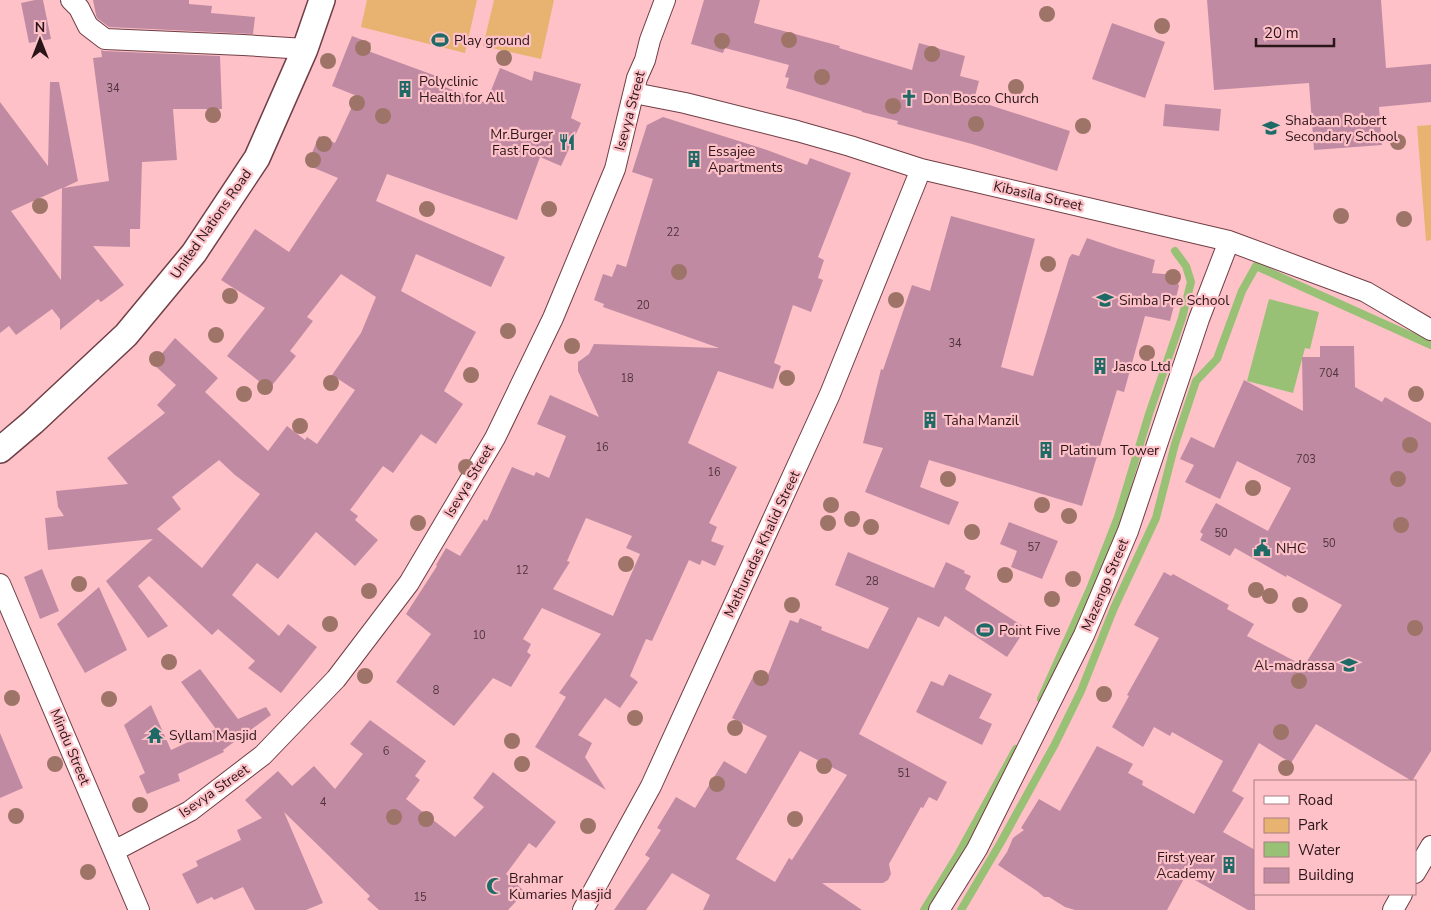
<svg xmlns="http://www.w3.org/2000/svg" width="1431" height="910" font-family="'Nunito Sans',sans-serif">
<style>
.green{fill:#e8b371}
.water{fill:#99c176}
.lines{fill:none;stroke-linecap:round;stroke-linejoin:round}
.stream{stroke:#99c176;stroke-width:8}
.building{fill:#c08ba2;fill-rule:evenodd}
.minor-casing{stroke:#703e45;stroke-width:22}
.tertiary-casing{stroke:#703e45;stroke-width:28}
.minor{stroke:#fff;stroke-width:20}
.tertiary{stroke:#fff;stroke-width:25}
.tree{fill:#9d7467}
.labels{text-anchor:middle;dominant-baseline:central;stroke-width:4.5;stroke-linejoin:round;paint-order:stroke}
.number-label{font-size:11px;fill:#50323a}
.poi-label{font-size:14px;fill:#2a1518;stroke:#fec1c8;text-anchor:start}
.street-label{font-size:14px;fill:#2a1518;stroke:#fec1c8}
</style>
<rect width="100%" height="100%" fill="#fec1c8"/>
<!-- green -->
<path class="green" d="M367 0H477L465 53 361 27Z
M494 0H554L541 59 483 46Z
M1431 125V240L1426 241 1417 126Z"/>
<!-- water -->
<path class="water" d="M1269 299 1319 312 1310 349 1305 348 1293 393 1247 381Z"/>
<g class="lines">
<!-- stream -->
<path class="stream" d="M1041 699 1090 589 1118 517 1149 414 1182 318 1191 282 1186 266 1175 251
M924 910 959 853 1016 749
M961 910 1001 842 1055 744 1081 691 1114 608 1156 518 1175 444 1196 381 1217 359 1242 291 1256 266 1431 345"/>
</g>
<!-- building -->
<path class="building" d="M35 0H43L51 39 29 43 21 3Z
M93 0H189V4L212 6 211 13 255 17 253 34 109 27 97 18 96 15Z
M704 0H760L754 23 840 46 839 48 912 70 919 43 965 56 960 76 979 81 974 100 1070 131 1057 171 972 144 897 124 898 121 862 112V111L786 88 789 78 785 77 789 65 725 48 723 53 691 44Z
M1207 0H1381L1386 68 1431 64V102L1379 107 1382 145 1314 150 1309 83 1214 90Z
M1112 23 1165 42 1145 98 1092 79Z
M352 36 371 43 368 51 447 80 445 87 486 103 500 68 532 81 534 71 581 84 571 118 581 123 561 166 540 157 517 220 387 174 376 201 505 257 491 287 416 254 401 291 476 332 444 391 463 404 436 444 421 434 393 473 383 466 350 510 358 516 355 520 378 540 355 566 316 532 278 579 257 563 232 595 279 636 288 624 317 647 281 693 248 668 255 661 218 629 212 635 149 576 138 586 168 626 148 638 106 581 153 539 48 550 45 518 64 516 58 507 56 491 128 484 107 458 165 413 157 405 176 385 153 364 175 338 218 378 205 392 268 451 287 426 305 440 307 437 317 444 355 390 332 375 361 333 376 297 341 274 307 317 313 321 290 351 296 356 269 389 227 356 265 308 221 280 255 229 289 252 338 178 307 165 319 136 335 143 357 96 332 86ZM219 460 235 475 260 494 202 568 157 529 181 509 172 497Z
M101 50 104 51 220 56 222 109H173L177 160 142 162 140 229H130V247L93 246 124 285 101 302 98 299 60 330V319L52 309 16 335 9 326 0 333V102L48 166 50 82H59L78 181 63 188 109 181 93 58 102 57ZM62 188 61 280 11 211Z
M1165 104 1221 109 1219 131 1163 126Z
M663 117 767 150 807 165 810 158 851 173 818 257 824 260 818 278 823 280 811 312 793 305 774 363 781 366 773 389 718 371 688 443 737 467 709 523 717 527 711 541 724 546 715 566 702 560 700 565 689 560 652 641 646 639 630 676 638 682 620 708 605 698 578 735 592 743 585 757 606 790 535 747 566 697 559 693 601 634 542 608 523 639 531 644 527 652 531 655 511 687 493 678 454 726 396 682 431 634 406 614 437 566 436 565 446 548 460 556 484 519 487 521 512 467 534 476 536 472 549 478 566 436 537 424 550 395 599 417 578 371V362L589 354 594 344 719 348 603 307 604 304 594 300 603 274 612 277 617 264 626 267 653 179 632 172 647 125ZM586 518 632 536 626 548 640 554 613 616 553 589 570 562 567 561Z
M951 216 1035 239 1001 367 1033 376 1069 258 1072 254 1079 256 1087 238 1116 248 1155 260 1152 273 1175 275 1179 286 1170 321 1145 316 1124 392 1117 390 1082 506 929 460 920 487 959 502 949 525 865 492 883 448 863 443 881 369 883 370 912 285 930 291Z
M1320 346H1354L1355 387 1382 402 1385 397 1431 423V751L1412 781 1316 724 1291 763 1259 743 1232 791 1244 798 1223 832 1255 850V910H1248L1186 875 1167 910H1075L1065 907 1049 897H1044L1037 891 998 865 1007 852 1013 838 1024 830 1021 828 1039 799 1060 811 1097 746 1133 764 1128 773 1143 781 1142 785 1194 814 1223 761 1172 732 1170 736 1154 727 1143 747 1112 727 1129 696 1127 695 1159 638 1134 625 1164 572 1171 576 1173 574 1229 605 1227 609 1254 624 1247 636 1304 666 1342 605 1287 575 1286 577 1235 548 1230 556 1200 540 1203 534 1200 532 1216 503 1268 531 1291 488 1237 461 1220 499 1185 482 1194 465 1180 459 1191 437 1214 448 1244 380 1303 411 1302 357H1320Z
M1009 522 1058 541 1042 579 1011 567 1017 551 1000 544Z
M848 552 934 588 946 562 965 571 964 573 971 576 965 589 1026 628 1007 657 945 616 939 627 918 617 859 734 947 782 937 801 929 797 923 808 921 807 889 864 891 874 888 880 883 883H822L862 910H703L710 895 672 873 646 910H614L650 858 645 855 661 830 657 828 676 797 695 808 724 761 746 774 767 736 732 718 756 671 767 677 790 620 798 623 800 618 822 627 821 630 868 649 889 608 835 585ZM800 751 847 775 792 860 789 858 775 882 736 859Z
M42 569 59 611 40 619 24 577Z
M99 587 127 650 85 673 57 624Z
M200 669 238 719 266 707 271 715 223 750 224 752 178 774 180 781 147 794 139 776 145 773 124 725 151 705 171 750 216 729 181 682Z
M949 674 992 694 979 718 992 724 982 745 916 712 931 681 943 686Z
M370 720 426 761 415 776 420 780 406 799 455 837 484 807 473 798 493 772 556 822 536 848 529 843 506 874 525 892 508 910H379L367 899 370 896 284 812 323 903 306 910H255L243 887 214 900 212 897 197 904 182 874 198 866 196 861 241 840 237 830 262 818 245 800 278 771 292 786 314 766 335 789 363 754 350 744Z
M0 733 23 788 0 798Z"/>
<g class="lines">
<!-- minor casing -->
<g class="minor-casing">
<path id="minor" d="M71 0 79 8 88 26 105 39 243 45 305 49
M634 93 685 103 797 131 850 146 921 169 1229 241 1366 292 1431 330
M0 584 139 910
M114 851 190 811 263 755 336 679 409 583 495 438 553 318 615 169 637 78 645 60 650 40 665 0
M1415 873 1431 846
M583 910 651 786 830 394 921 169
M939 910 977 849 1084 635 1128 531 1199 319 1229 241
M1393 910 1402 894"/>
</g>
<!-- tertiary casing -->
<g class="tertiary-casing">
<path id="tertiary" d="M0 450 33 422 126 335 194 253 257 158 305 49 322 0"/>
</g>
<!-- minor -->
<use href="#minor" class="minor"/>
<!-- tertiary -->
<use href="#tertiary" class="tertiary"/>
</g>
<!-- trees -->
<g class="tree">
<circle cx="1047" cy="14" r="8"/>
<circle cx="1162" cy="26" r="8"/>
<circle cx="789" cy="40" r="8"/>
<circle cx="722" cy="41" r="8"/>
<circle cx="363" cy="48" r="8"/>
<circle cx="932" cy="54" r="8"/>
<circle cx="504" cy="58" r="8"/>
<circle cx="328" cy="61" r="8"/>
<circle cx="822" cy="77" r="8"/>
<circle cx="1016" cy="87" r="8"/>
<circle cx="357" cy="103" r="8"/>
<circle cx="893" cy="106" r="8"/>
<circle cx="213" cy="115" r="8"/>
<circle cx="383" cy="116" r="8"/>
<circle cx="976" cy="124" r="8"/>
<circle cx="1083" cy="126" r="8"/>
<circle cx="1398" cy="142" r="8"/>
<circle cx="324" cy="144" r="8"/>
<circle cx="313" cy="160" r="8"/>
<circle cx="40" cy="206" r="8"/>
<circle cx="427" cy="209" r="8"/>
<circle cx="549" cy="209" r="8"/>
<circle cx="1341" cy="216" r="8"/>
<circle cx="1404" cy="219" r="8"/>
<circle cx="1048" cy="264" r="8"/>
<circle cx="679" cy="272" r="8"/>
<circle cx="1173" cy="277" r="8"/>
<circle cx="230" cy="296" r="8"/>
<circle cx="896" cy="300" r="8"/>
<circle cx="508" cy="331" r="8"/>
<circle cx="216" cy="335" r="8"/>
<circle cx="572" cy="346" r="8"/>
<circle cx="1147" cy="353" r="8"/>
<circle cx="157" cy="359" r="8"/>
<circle cx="471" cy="375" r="8"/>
<circle cx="787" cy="378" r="8"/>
<circle cx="331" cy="383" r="8"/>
<circle cx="265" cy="387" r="8"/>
<circle cx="244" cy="394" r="8"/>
<circle cx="1416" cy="394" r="8"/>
<circle cx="300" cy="426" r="8"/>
<circle cx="1410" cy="445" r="8"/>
<circle cx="466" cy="467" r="8"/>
<circle cx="948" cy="479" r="8"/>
<circle cx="1398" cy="479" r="8"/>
<circle cx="1253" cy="488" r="8"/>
<circle cx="831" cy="505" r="8"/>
<circle cx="1042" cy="505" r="8"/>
<circle cx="1069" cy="516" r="8"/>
<circle cx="852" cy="519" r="8"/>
<circle cx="418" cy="523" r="8"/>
<circle cx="828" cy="523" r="8"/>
<circle cx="1401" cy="525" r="8"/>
<circle cx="871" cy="527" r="8"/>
<circle cx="972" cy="532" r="8"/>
<circle cx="626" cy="564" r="8"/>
<circle cx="1005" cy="575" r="8"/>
<circle cx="1073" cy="579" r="8"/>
<circle cx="79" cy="584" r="8"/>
<circle cx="1256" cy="590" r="8"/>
<circle cx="369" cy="591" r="8"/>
<circle cx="1270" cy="596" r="8"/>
<circle cx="1052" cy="599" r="8"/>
<circle cx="792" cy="605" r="8"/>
<circle cx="1300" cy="605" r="8"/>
<circle cx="330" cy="624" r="8"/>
<circle cx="1415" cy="628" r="8"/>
<circle cx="169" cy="662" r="8"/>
<circle cx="365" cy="676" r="8"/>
<circle cx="761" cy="678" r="8"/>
<circle cx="1299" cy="681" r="8"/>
<circle cx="1104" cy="694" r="8"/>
<circle cx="12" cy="698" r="8"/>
<circle cx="109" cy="699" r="8"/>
<circle cx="635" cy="718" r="8"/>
<circle cx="735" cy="728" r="8"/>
<circle cx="1281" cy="732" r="8"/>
<circle cx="512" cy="741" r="8"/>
<circle cx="55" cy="764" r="8"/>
<circle cx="522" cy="764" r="8"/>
<circle cx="824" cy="766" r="8"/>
<circle cx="1286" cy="768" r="8"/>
<circle cx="717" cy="784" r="8"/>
<circle cx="140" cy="805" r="8"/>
<circle cx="16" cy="816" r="8"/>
<circle cx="394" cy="817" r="8"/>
<circle cx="426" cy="819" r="8"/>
<circle cx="795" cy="819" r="8"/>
<circle cx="588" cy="826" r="8"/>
<circle cx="88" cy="872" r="8"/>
</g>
<!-- icons -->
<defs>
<g id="stadium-bare" transform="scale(1.35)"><path d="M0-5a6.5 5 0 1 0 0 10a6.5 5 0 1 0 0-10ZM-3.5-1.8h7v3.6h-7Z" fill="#1e6a67" stroke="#fec1c8" stroke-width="2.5" paint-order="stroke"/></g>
<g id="building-bare" transform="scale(1.35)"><path d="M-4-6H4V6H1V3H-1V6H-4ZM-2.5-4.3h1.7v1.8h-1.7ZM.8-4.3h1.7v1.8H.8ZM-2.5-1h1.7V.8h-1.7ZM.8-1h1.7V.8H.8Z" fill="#1e6a67" stroke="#fec1c8" stroke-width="2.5" paint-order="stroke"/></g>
<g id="church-bare" transform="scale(1.35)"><path d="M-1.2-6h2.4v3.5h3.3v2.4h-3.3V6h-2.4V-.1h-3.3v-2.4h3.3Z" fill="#1e6a67" stroke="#fec1c8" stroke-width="2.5" paint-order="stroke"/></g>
<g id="school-bare" transform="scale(1.35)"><path d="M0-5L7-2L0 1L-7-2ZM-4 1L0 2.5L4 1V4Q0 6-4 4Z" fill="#1e6a67" stroke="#fec1c8" stroke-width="2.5" paint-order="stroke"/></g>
<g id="restaurant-bare" transform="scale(1.35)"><path d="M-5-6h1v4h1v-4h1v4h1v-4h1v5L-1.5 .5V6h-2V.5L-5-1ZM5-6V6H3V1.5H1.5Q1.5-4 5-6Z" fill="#1e6a67" stroke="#fec1c8" stroke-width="2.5" paint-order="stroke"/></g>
<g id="civic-bare" transform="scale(1.35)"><path d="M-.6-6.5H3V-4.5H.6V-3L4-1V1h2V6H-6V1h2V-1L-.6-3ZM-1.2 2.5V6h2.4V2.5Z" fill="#1e6a67" stroke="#fec1c8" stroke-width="2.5" paint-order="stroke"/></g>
<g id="temple-bare" transform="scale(1.35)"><path d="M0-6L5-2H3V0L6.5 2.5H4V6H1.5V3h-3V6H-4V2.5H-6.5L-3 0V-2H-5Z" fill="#1e6a67" stroke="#fec1c8" stroke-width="2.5" paint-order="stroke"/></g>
<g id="mosque-bare" transform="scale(1.35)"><path d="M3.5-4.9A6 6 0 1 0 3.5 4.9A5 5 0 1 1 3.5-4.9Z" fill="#1e6a67" stroke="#fec1c8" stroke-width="2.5" paint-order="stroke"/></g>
</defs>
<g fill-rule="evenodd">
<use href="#stadium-bare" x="440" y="40"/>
<use href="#building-bare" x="405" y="89"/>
<use href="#church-bare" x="909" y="98"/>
<use href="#school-bare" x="1271" y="128"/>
<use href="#restaurant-bare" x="567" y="142"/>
<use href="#building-bare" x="694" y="159"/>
<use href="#school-bare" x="1105" y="300"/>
<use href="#building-bare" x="1100" y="366"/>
<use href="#building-bare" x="930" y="420"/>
<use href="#building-bare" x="1046" y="450"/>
<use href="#civic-bare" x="1262" y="548"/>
<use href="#stadium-bare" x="985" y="630"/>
<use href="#school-bare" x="1349" y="665"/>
<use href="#temple-bare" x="155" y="735"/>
<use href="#building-bare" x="1229" y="865"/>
<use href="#mosque-bare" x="495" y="886"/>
</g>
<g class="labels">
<!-- number labels -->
<g class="number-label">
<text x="113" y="88">34</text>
<text x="673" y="232">22</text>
<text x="643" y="305">20</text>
<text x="955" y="343">34</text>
<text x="1329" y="373">704</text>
<text x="627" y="378">18</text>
<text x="602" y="447">16</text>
<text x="1306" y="459">703</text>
<text x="714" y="472">16</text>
<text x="1221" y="533">50</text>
<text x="1329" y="543">50</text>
<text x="1034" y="547">57</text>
<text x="522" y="570">12</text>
<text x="872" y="581">28</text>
<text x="479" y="635">10</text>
<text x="436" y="690">8</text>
<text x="386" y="751">6</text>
<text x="904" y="773">51</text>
<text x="323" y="802">4</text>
<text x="420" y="897">15</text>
</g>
<!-- poi labels -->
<g class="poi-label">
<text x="454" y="40">Play ground</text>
<text x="419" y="81">Polyclinic<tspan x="419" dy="16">Health for All</tspan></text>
<text x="923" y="98">Don Bosco Church</text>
<text x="1285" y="120">Shabaan Robert<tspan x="1285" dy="16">Secondary School</tspan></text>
<text x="553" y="134" text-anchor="end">Mr.Burger<tspan x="553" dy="16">Fast Food</tspan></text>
<text x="708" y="151">Essajee<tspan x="708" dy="16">Apartments</tspan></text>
<text x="1119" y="300">Simba Pre School</text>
<text x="1114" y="366">Jasco Ltd</text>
<text x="944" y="420">Taha Manzil</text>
<text x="1060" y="450">Platinum Tower</text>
<text x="1276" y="548">NHC</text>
<text x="999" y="630">Point Five</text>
<text x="1335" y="665" text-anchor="end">Al-madrassa</text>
<text x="169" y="735">Syllam Masjid</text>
<text x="1215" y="857" text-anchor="end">First year<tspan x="1215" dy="16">Academy</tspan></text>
<text x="509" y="878">Brahmar<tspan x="509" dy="16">Kumaries Masjid</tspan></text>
</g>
<!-- street labels -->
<g class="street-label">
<text transform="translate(630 111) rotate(-75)">Isevya Street</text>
<text transform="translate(1038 196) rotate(13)">Kibasila Street</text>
<text transform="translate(211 224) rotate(-55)">United Nations Road</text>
<text transform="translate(469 481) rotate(-59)">Isevya Street</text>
<text transform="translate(762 544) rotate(-65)">Mathuradas Khalid Street</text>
<text transform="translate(1105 585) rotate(-67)">Mazengo Street</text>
<text transform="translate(70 747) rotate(67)">Mindu Street</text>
<text transform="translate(214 791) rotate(-35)">Isevya Street</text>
</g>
</g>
<!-- legend -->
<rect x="1254" y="780" width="162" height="115" fill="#fec1c8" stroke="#a97c82"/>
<rect x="1264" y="796" width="25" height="8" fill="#ffffff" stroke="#a97c82"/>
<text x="1298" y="805" font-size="15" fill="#2a1518">Road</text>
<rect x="1264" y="818" width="25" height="15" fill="#e8b371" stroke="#a97c82"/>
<text x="1298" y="830" font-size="15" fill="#2a1518">Park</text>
<rect x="1264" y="842" width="25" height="15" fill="#99c176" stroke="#a97c82"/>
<text x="1298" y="855" font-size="15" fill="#2a1518">Water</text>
<rect x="1264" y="868" width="25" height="15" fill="#c08ba2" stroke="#a97c82"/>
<text x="1298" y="880" font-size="15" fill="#2a1518">Building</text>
<!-- north arrow -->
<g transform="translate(40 40)" stroke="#fec1c8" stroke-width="4" paint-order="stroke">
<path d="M0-4L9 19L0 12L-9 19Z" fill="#2a1518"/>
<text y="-8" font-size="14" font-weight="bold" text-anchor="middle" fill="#2a1518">N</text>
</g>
<!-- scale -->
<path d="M1256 38v8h78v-8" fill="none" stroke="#2a1518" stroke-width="2.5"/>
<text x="1264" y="38" font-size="15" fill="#2a1518" stroke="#fec1c8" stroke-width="4" paint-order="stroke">20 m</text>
</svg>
